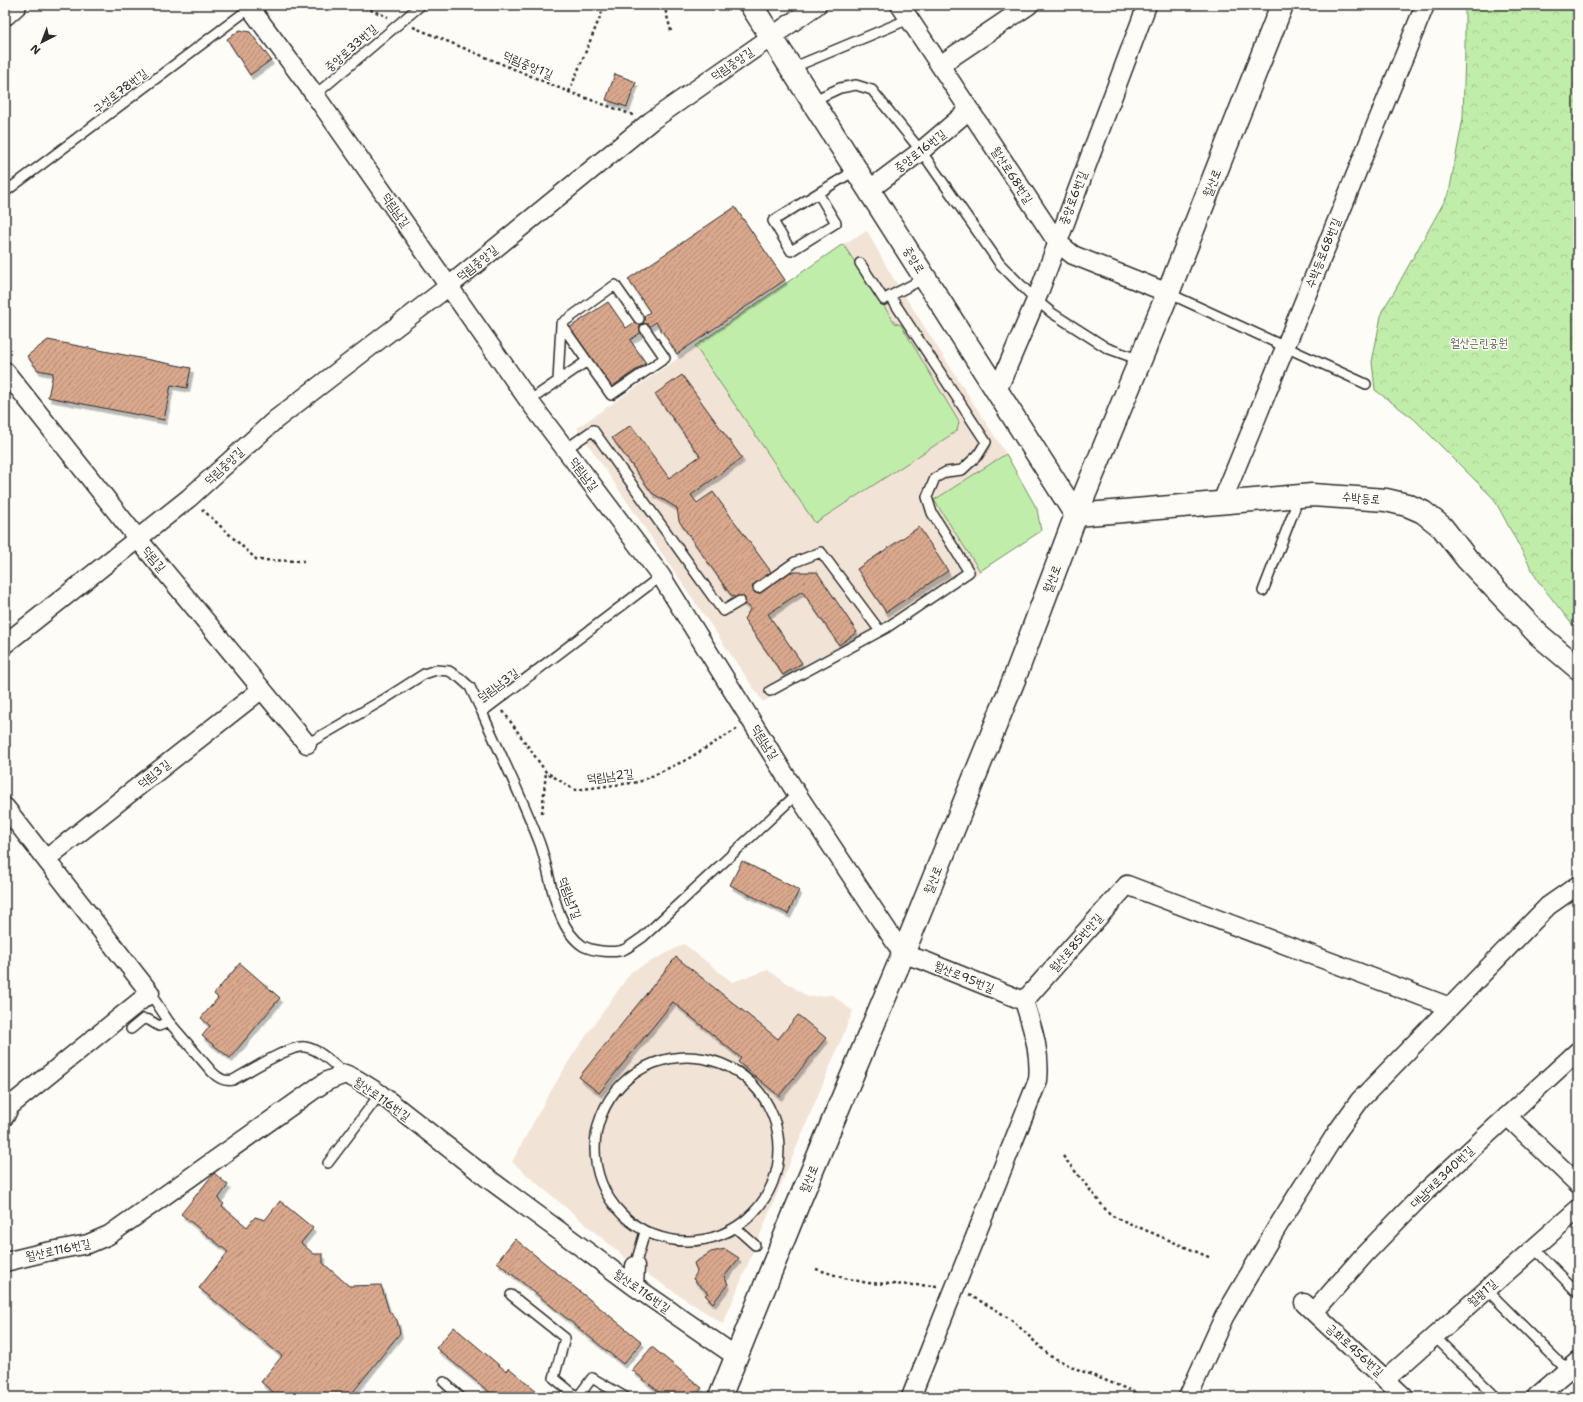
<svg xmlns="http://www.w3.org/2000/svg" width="1583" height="1402" font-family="'Shantell Sans','Poor Story',sans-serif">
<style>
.built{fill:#f2e3d7}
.grass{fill:#c1edaa;stroke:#768c6a}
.park{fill:url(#park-crowns);stroke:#768c6a}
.building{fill:url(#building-hatch);stroke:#2b2b2b;filter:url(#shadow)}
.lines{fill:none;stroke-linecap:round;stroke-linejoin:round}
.service-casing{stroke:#2b2b2b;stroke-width:12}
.minor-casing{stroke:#2b2b2b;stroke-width:21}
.tertiary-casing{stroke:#2b2b2b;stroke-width:25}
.secondary-casing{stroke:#2b2b2b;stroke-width:25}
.path{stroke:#2b2b2b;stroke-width:2.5;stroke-dasharray:3 3;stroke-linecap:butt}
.service{stroke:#fdfcf7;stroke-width:9}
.minor{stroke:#fdfcf7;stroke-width:18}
.tertiary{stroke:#fdfcf7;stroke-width:22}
.secondary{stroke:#fdfcf7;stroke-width:22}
.labels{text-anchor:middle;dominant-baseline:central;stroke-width:3;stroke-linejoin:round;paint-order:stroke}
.street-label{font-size:12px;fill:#2b2b2b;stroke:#fdfcf7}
.park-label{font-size:12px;fill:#505c4b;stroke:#fdfcf7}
</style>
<defs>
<pattern id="park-crowns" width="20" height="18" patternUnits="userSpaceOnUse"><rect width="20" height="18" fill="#c1edaa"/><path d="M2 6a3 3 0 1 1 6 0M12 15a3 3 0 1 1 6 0" fill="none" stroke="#a6cb92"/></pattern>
<pattern id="building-hatch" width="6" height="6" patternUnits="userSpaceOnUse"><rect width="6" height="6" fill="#daa88d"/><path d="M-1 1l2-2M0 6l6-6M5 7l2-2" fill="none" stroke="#b18973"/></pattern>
<filter id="shadow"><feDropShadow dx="2.5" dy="4.5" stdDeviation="0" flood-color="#0004"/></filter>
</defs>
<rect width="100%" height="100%" fill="#fdfcf7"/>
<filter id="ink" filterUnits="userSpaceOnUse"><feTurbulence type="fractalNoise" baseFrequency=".025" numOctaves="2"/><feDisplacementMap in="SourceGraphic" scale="8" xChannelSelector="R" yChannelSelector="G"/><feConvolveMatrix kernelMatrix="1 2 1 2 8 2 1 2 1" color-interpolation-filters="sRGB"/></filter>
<g filter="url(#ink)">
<!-- built -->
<path class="built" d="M867 231 890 273 1006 454 1037 509 1041 531 889 633 763 702 577 428 843 244Z
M684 944 732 982 768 970 808 997 832 995 853 1011 723 1324 635 1266 512 1162 545 1101 572 1056 631 972Z"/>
<!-- grass -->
<path class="grass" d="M843 244 895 323 901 325 959 422 957 431 815 523 695 346Z
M1006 454 1037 509 1041 531 980 571 934 500Z"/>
<!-- park -->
<path class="park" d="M1465 5H1578V632L1538 581 1494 499 1414 419 1375 390 1372 362 1382 311 1394 292 1449 193 1463 118 1465 51Z
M608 1381 632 1397H598Z"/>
<!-- building -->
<path class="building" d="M240 30 250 32 271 60 250 75 227 39Z
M615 74 636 82 627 107 606 100Z
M735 207 785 280 677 354 656 322 630 340 646 363 610 388 569 328 608 302 626 328 650 312 628 279Z
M48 340 191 368 187 388 171 385 164 420 48 397 53 373 38 370 27 356Z
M682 375 742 458 691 495 697 503 713 492 772 573 787 572H817L857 632 839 645 802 591 768 614 802 663 783 675 744 619 751 608 730 594 679 521 677 508 652 493 612 438 631 425 669 478 700 456 655 394Z
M919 527 948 571 886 612 857 569Z
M742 861 799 890 788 914 730 885Z
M676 957 778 1039 798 1015 826 1038 779 1096 738 1062 741 1058 673 1002 599 1093 579 1077Z
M240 963 280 998 230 1058 202 1036 210 1026 201 1018 218 998 214 994Z
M214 1173 228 1185 218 1199 224 1204 222 1206 247 1227 255 1217 265 1220 280 1201 313 1228 301 1243 314 1254H323V1263L349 1286 381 1285 389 1311 397 1320 400 1333 349 1397H279L261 1382 282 1356 199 1288 228 1252 181 1214Z
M515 1239 642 1342 623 1364 497 1262Z
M725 1249 739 1258 724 1277 728 1284 713 1303 705 1295 708 1293 693 1279 697 1272 694 1263 711 1252Z
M454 1327 506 1371 509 1368 544 1397H500L496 1393 494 1396 436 1348Z
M652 1347 702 1388 694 1397H665L632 1370Z"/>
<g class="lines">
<!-- service casing -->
<g class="service-casing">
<path id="service" d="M792 68 909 19
M315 95 421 5
M812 101 840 88 856 85 872 90 921 151 1000 264 1036 300 1052 313 1107 348 1140 360
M5 192 250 8
M818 193 836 223 791 251 773 221C800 204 828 187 856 170
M860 263 884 300 890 296
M1168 293 1366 384
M587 361 561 324 615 285 639 319
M558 381 561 324
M529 401 587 361 611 395 665 358 645 329
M566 449 593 430 723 611 740 601
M758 588 795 562 821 552 880 631
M1263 591 1295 508 1291 497
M770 691 886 628 969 572 932 513 927 497 935 478 946 472 962 470 978 455 986 442 890 296 925 278
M482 712C501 756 523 799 540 844 551 874 554 927 583 946 592 951 616 954 625 949 631 946 637 941 643 937L797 794
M307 744 383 700 424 674 436 670 449 671 460 678 470 687 482 712 661 576
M150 993 169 1022
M131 1029 143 1019 149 1020 159 1026 169 1022 212 1072C218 1078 224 1082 233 1080 248 1072 291 1044 305 1047 320 1049 334 1065 345 1074
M595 1149a92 92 0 1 1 184 0a92 92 0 1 1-184 0Z
M328 1163 380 1094
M736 1228 755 1245
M1533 1247 1578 1293
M635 1266 645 1232
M1486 1289 1567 1370
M511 1295 565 1338 554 1378 577 1397
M1434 1336 1496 1397
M444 1382 460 1397
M578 1397 592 1378 625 1397"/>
</g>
<!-- minor casing -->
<g class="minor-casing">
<path id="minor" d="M248 5 315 95 529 401 661 576 797 794 903 954 925 961 1024 1001
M900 5 1057 242 1073 255 1168 293
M940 65 1029 5
M869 190 921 151 969 110
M5 371 138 539 307 744
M997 391 1036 300 1147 5
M1222 502 1425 5
M5 644 189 498 275 420 449 286 651 121 817 5
M5 807 150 993 10 1106 5 1116
M46 859 262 689
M1024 1001 1127 885 1450 1007
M1507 1116 1578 1184
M5 1262 46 1252 88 1244 109 1235 315 1089 327 1081 345 1074 356 1079 380 1094 486 1177 634 1286 737 1357
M634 1286 635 1266
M1304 1303 1404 1397
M1314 1312 1364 1255 1426 1191 1578 1051
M1386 1379 1578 1209
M911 1397 1038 1080C1041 1052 1032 1027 1024 1001
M1188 1397 1224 1317 1276 1229 1337 1132 1360 1100 1548 906 1578 885
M1536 1397 1578 1361"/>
</g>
<!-- tertiary casing -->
<g class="tertiary-casing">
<path id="tertiary" d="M1076 515 1312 495 1386 500 1407 505 1423 512 1442 527 1467 559 1539 635 1578 668
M720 1397 796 1209 903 954 1013 682 1076 515 1168 293 1282 5"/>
</g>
<!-- secondary casing -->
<g class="secondary-casing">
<path id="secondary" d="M751 5 1076 515
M5 14 15 5"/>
</g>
<!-- path -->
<path class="path" d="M359 5 388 17
M664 5 671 31
M413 27 569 92 633 115
M569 92 605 5
M202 509 257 560 304 561
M503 711 546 772 575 790 639 782 686 760 737 729
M542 813 546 772
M1063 1156 1110 1215 1211 1258
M816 1269 844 1278 868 1283 938 1286
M969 1295 995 1309 1014 1322 1050 1356 1077 1369 1147 1397"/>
<!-- service -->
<use href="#service" class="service"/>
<!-- minor -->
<use href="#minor" class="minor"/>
<!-- tertiary -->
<use href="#tertiary" class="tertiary"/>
<!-- secondary -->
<use href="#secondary" class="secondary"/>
</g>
</g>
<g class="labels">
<!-- street labels -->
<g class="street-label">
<text transform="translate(351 48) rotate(-41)">중앙로33번길</text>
<text transform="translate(732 64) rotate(-35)">덕림중앙길</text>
<text transform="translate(528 65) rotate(23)">덕림중앙1길</text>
<text transform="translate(120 91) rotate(-37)">구성로78번길</text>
<text transform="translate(920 151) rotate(-38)">중앙로16번길</text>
<text transform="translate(1012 175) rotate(57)">월산로68번길</text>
<text transform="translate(1212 183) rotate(-68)">월산로</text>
<text transform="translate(1073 198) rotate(-69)">중앙로6번길</text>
<text transform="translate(396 210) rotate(55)">덕림남길</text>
<text transform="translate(1323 253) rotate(-68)">수박등로68번길</text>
<text transform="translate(914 260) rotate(58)">중앙로</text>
<text transform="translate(477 263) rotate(-39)">덕림중앙길</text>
<text transform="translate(224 466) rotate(-43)">덕림중앙길</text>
<text transform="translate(584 474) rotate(53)">덕림남길</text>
<text transform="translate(1361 498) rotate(5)">수박등로</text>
<text transform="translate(154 559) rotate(50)">덕림길</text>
<text transform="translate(1052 579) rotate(-69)">월산로</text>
<text transform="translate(498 685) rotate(-36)">덕림남3길</text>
<text transform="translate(765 742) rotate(58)">덕림남길</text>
<text transform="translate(154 774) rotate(-38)">덕림3길</text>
<text transform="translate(610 776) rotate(-7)">덕림남2길</text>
<text transform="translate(933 880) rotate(-68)">월산로</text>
<text transform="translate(570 898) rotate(69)">덕림남1길</text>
<text transform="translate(1076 943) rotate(-49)">월산로85번안길</text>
<text transform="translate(964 977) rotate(22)">월산로95번길</text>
<text transform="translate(382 1099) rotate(35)">월산로116번길</text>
<text transform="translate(1442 1177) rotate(-44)">대남대로340번길</text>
<text transform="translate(809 1179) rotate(-67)">월산로</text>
<text transform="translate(58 1250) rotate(-12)">월산로116번길</text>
<text transform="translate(642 1291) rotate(35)">월산로116번길</text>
<text transform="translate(1482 1293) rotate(-42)">월광1길</text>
<text transform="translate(1355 1350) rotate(42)">금화로456번길</text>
</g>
<!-- park labels -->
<g class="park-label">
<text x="1479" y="343">월산근린공원</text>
</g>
</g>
<!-- margin -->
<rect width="1583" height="1402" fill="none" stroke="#fdfcf7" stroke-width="20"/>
<rect x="10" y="10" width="1563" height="1382" fill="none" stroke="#2b2b2b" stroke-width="1.5" filter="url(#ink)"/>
<!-- north arrow -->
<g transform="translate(42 42) rotate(222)" stroke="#fdfcf7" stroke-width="3" paint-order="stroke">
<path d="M0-3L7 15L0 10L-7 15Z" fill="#2b2b2b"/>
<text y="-6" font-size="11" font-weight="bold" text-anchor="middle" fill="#2b2b2b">N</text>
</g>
</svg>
